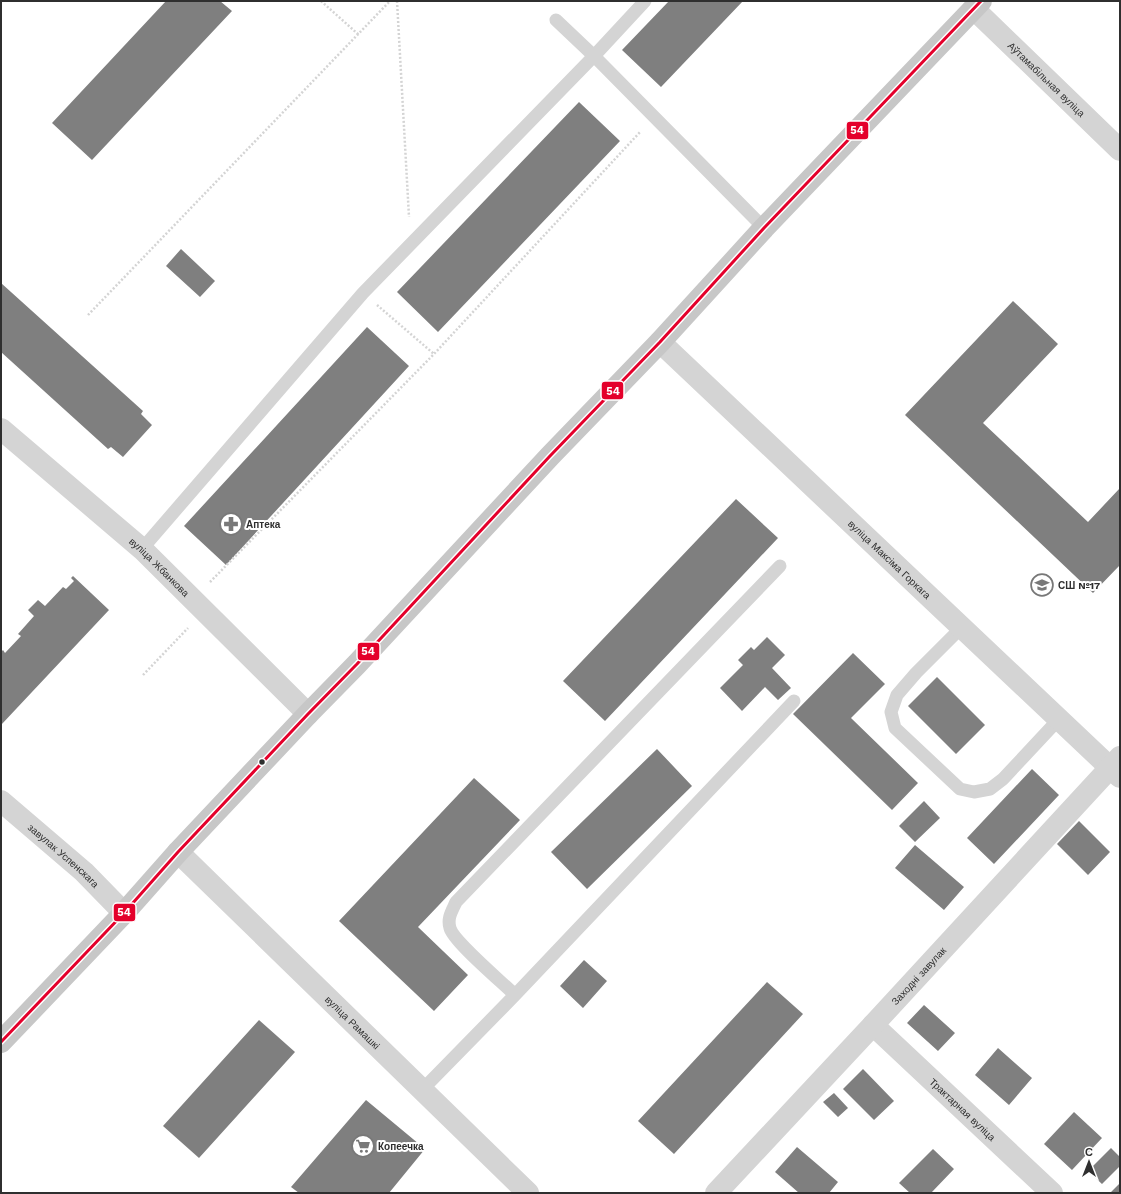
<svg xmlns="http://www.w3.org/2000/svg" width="1121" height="1194" font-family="'Work Sans',sans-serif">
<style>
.building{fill:#7f7f7f}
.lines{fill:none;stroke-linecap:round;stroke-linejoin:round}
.path{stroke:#d4d4d4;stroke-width:2.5;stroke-dasharray:2 2;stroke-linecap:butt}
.lane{stroke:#d4d4d4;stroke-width:13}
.street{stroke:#d4d4d4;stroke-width:22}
.primary{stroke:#c7c7c7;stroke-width:22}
.bus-1-casing{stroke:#fff;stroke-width:6}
.bus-1{stroke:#e4002b;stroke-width:3}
.bus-dot{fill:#2f2f2f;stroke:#fff;stroke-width:1.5}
.labels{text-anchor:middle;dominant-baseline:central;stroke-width:4;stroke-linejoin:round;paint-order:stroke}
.street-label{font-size:10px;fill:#2f2f2f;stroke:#fff}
.poi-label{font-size:10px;font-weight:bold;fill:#2f2f2f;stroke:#fff;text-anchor:start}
.line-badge{stroke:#fff;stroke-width:1.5}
.badge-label{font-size:11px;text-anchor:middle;font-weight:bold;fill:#fff}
</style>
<rect width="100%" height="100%" fill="#fff"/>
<!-- building -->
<path class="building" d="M166 1H220L232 11 92 160 52 123Z
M669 1H743L661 87 622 50Z
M579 102 620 141 438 332 397 292Z
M181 249 215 281 200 297 166 266Z
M1 283 143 411 141 414 152 425 123 457 111 447 108 449 1 352Z
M1013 301 1058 344 983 423 1088 522 1120 488V565L1093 593 905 415Z
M367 327 409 366 226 565 184 526Z
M736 499 778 538 605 721 563 681Z
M73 576 109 610 1 725V652L3 650 5 653 21 636 18 634 34 616 28 610 38 600 45 606 63 587 66 589 74 581 71 578Z
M767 637 785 655 772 668 791 688 778 700 765 687 742 711 720 688 743 665 738 660 751 647 754 650Z
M853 653 885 684 851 718 918 783 892 810 793 714Z
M937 677 985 725 956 754 908 706Z
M657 749 692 786 587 889 551 852Z
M1032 769 1059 795 994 864 967 838Z
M474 778 520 820 418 927 468 975 434 1011 339 921Z
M924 801 940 818 915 842 899 826Z
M1079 821 1110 852 1088 875 1057 844Z
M915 845 964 887 944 910 895 868Z
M584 960 607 981 583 1008 560 986Z
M767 982 803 1014 674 1154 638 1121Z
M924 1005 955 1033 938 1051 907 1023Z
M259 1020 295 1052 199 1158 163 1126Z
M998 1048 1032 1078 1009 1105 975 1075Z
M863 1069 894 1101 874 1120 843 1089Z
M834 1093 848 1108 838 1117 823 1102Z
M366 1100 425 1149 389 1193H299L291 1187Z
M1074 1112 1102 1138 1072 1170 1044 1144Z
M797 1147 838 1182 829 1193H799L775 1172Z
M1111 1148 1120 1157V1166L1102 1184 1088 1171Z
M933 1149 954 1169 931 1193H910L899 1183Z
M1120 1183V1193H1110Z"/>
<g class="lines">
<!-- path -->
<path class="path" d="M321 1 359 35
M397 1 409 217
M377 305 434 354
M88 315 390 1
M210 582 434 354 641 131
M143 675 188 628"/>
<!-- lane -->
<path class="lane" d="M556 20 594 56 764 228
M142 549 363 293 594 56 645 1
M962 627 916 673 897 695 891 712 895 728 960 789 974 792 990 789 1003 779 1059 719
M515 995C503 983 453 941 450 928 447 918 452 911 456 902L780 566
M422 1090 515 995 794 701"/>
<!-- street -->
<g class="street">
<path id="s1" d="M974 9 1120 150"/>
<path id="s2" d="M660 342 1120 777"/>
<path id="s3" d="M1 429 142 549 308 714"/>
<path id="s4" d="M1 801 84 872 124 913"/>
<path id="s5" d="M178 852 528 1193"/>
<path id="s6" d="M873 1025 1052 1193"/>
<path id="s7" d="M716 1193 873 1025 1120 757"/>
</g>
<!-- primary -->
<path class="primary" d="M1 1042 124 913 178 852 308 714 357 664 550 456 660 342 764 228 981 1"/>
<!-- bus-1 casing -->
<g class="bus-1-casing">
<path id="bus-1" d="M1 1042 124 913 178 852 308 714 357 664 550 456 660 342 764 228 981 1"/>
</g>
<!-- bus-1 -->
<use href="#bus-1" class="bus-1"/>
</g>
<!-- icons -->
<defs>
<g id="pharmacy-ring" transform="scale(1.15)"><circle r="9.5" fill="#fff" stroke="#787878" stroke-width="1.5"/><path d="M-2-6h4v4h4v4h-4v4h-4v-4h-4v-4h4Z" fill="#787878"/></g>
<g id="school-ring" transform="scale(1.15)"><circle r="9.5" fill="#fff" stroke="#787878" stroke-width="1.5"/><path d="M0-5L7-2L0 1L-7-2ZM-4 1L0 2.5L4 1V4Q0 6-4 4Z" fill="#787878"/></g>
<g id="supermarket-ring" transform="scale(1.15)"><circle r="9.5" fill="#fff" stroke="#787878" stroke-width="1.5"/><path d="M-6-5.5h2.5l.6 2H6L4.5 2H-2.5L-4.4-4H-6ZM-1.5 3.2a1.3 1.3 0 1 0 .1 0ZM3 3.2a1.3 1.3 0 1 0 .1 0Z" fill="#787878"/></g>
</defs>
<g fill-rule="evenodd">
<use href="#pharmacy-ring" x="231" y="524"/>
<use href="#school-ring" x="1042" y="585"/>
<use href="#supermarket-ring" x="363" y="1146"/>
</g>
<!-- markers -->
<circle class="bus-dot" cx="262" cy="762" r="3.5"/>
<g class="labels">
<!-- street labels -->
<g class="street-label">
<text stroke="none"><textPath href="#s1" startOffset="101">Аўтамабільная вуліца</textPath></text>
<text stroke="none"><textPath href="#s2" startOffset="316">вуліца Максіма Горкага</textPath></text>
<text stroke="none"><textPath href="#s3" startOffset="210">вуліца Жбанкова</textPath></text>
<text stroke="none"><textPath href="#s4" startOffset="83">завулак Успенскага</textPath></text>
<text stroke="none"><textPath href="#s7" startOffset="297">Заходні завулак</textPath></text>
<text stroke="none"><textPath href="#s5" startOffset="244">вуліца Рамашкі</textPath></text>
<text stroke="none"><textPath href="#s6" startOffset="123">Трактарная вуліца</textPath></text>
</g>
<!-- poi labels -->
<g class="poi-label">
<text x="246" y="524">Аптека</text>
<text x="1058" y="585">СШ №17</text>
<text x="378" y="1146">Копеечка</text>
</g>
</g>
<g class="line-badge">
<rect x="846" y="121" width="23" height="19" rx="4" fill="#e4002b"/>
<rect x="601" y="381" width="23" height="19" rx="4" fill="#e4002b"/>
<rect x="357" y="642" width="23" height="19" rx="4" fill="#e4002b"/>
<rect x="113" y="903" width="23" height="19" rx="4" fill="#e4002b"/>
</g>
<g class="badge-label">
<text x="857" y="134">54</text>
<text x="613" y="395">54</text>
<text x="368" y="655">54</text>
<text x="124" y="916">54</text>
</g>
<!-- border -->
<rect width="1121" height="1194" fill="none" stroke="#2f2f2f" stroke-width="4"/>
<!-- north arrow -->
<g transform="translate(1089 1162)" stroke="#ffffff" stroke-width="3" paint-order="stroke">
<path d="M0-3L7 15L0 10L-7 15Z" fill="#2f2f2f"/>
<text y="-6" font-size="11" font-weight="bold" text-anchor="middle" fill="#2f2f2f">С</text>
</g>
</svg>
